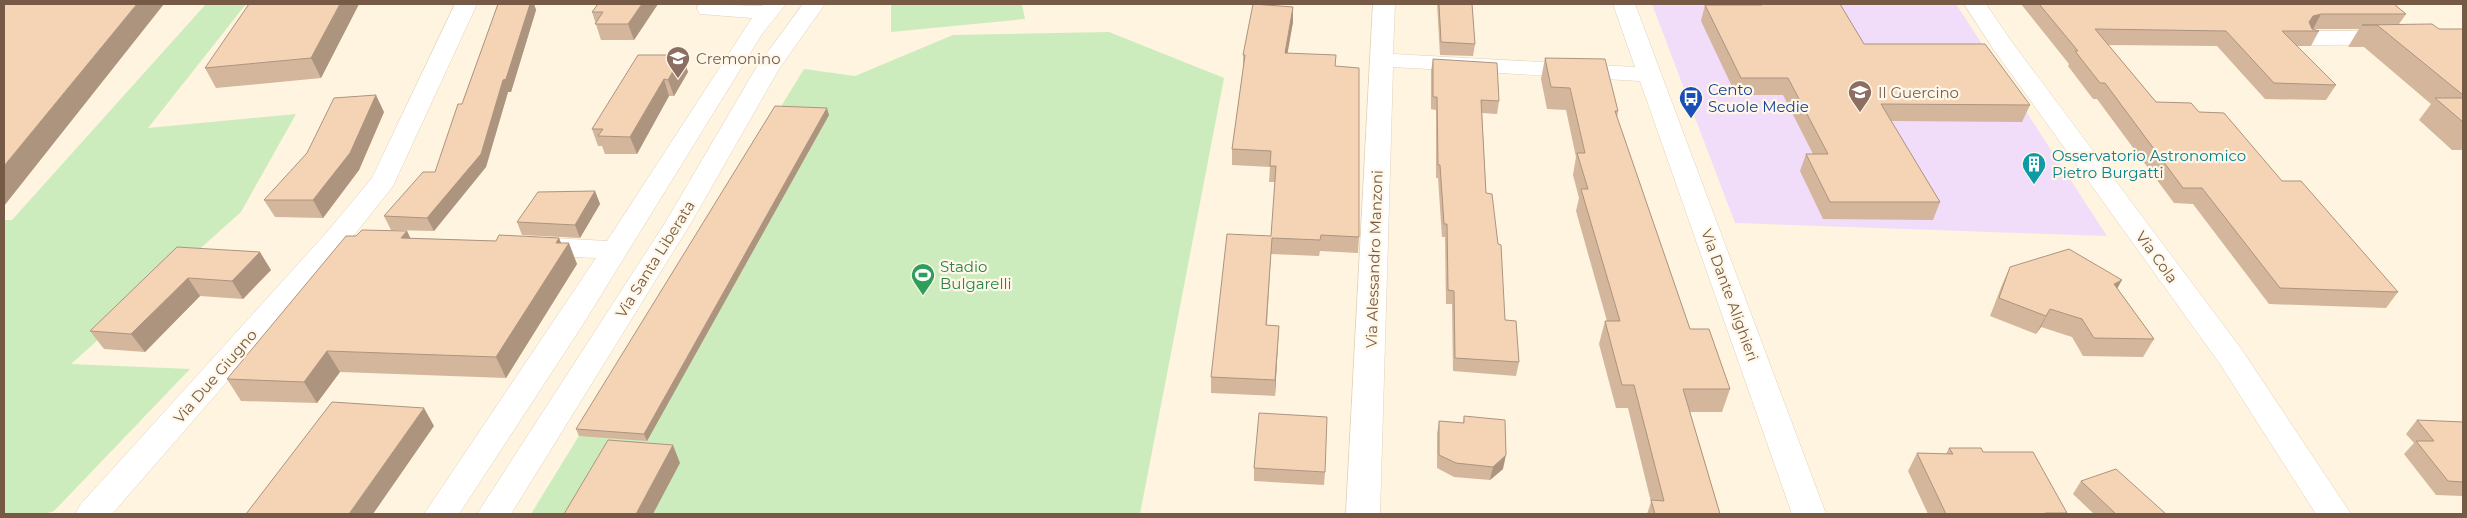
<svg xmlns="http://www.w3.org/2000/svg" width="2467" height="518" font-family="Montserrat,sans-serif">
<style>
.education{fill:#f1dcfa}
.green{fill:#ccecbd}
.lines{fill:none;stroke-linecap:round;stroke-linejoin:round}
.minor-casing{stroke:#e2d1bb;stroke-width:1}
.minor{fill:#fff;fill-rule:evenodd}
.wall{fill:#d3b69c}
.shaded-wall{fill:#ac947f}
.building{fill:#f5d4b5;stroke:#ac947f}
.labels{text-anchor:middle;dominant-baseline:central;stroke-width:4.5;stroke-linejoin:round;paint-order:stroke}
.education-label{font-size:15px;fill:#785e54;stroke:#fff7e7;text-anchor:start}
.transit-label{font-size:15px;fill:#164399;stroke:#fff7e7;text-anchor:start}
.culture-label{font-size:15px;fill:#0d838f;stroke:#fff7e7;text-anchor:start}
.street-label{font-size:15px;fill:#765a45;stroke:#fff7e7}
.leisure-label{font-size:15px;fill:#27864d;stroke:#fff7e7;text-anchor:start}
</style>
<rect width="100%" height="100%" fill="#fef4df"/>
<!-- education -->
<path class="education" d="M1652 4H1956L2107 236 1735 223Z"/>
<!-- green -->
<path class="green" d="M206 4H246L148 128 296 114 241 212 71 364 190 369 54 511 45 514H4V220H12Z
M891 4H1022L1025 19 891 32Z
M1109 32 1224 78 1140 514H531L804 69 855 76 953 35Z"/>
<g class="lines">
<!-- minor casing -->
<g class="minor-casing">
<path id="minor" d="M455 4H477L393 186 347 244 112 514H75L80 505 327 232 372 178Z
M698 4 762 6 764 4H786L762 34 582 326 459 514H424L596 258 533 255 523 252 519 246 523 240 533 237 607 241 752 18 700 14 697 9Z
M803 4H825L779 69 691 223 511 514H477L665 223 756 68Z
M1373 4H1395L1393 54 1635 67 1613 4H1635L1826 514H1792L1640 81 1393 67 1380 514H1346Z
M1964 4H1986L2011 41 2242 350 2351 514H2316L2220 364 1994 50Z
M2463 30V44L2313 45 2305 43 2302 38 2305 33 2313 31Z"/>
</g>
<!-- minor -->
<use href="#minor" class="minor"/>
</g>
<!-- wall -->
<path class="wall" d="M359 4 321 78 216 88 205 68Z
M498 4H534L536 10 511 92H508L486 167 434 231 391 230 384 216 435 172 462 104Z
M598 4H658L634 40H601L592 12Z
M1437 4H1472L1475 44 1473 56 1440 55Z
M1749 4H1840L1864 44 2030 105 2022 122 1891 121 1940 202 1933 220 1823 219 1800 171 1806 154H1813L1783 95H1736L1701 21 1705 5H1749Z
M2021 4H2394L2406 14 2399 24 2439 29H2463V150H2452L2419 120 2431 104 2364 47H2348L2359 29H2313L2319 31 2311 46H2297L2336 85 2326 100 2265 99 2217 46 2108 45 2156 102 2199 112 2282 181 2398 292 2386 308 2269 304 2193 204 2174 203 2097 99H2093L2068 66 2069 64Z
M1293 7V22L1287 53 1335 66 1359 237 1358 253 1320 251 1319 256 1271 254 1267 325 1279 326 1275 396 1211 393V377L1271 236 1275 182H1269L1270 167 1232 165V149L1243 70V55Z
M682 55 688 72 674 96H669L637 154H605L602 146H598L592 129Z
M1545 58 1618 111 1617 118 1690 329 1730 389 1722 412H1690L1720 514H1647L1651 502 1628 408H1616L1599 344 1605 321H1607L1576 211 1579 198 1573 175 1576 157 1566 110 1547 109 1541 79Z
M1433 59 1499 101 1497 114 1482 113 1486 193 1505 320 1519 362 1516 376 1453 371 1452 304H1446L1445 237H1442L1438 178H1436V110L1431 109V71Z
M384 112 359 170 323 218 275 217 264 200Z
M829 115 647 441 579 436 576 429Z
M595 191 600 204 580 238 522 235 517 222Z
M407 231 410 238 496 241 559 238 561 243 577 264 506 378 340 372 317 403 241 401 227 379Z
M177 247 271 270 243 299 200 296 145 352 104 349 90 331Z
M2010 267 2117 288 2154 339 2143 357 2083 356 2072 337 2041 327 2036 334 1990 316 2002 285Z
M1464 416 1503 469 1490 480 1454 477 1437 468V434L1439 421 1463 423Z
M2417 420 2463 422V496L2436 495 2404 454 2414 443 2406 434Z
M1949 448 2067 513 2066 514H1928L1908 471 1917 453 1946 454Z
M1254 468 1325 472 1324 485 1254 481Z
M2081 481 2166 514H2094L2073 494Z"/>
<!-- shaded-wall -->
<path class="shaded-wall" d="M137 4H164L4 206V166Z
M340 4H359L321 78 311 58Z
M530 4H534L536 10 511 92H508L486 167 434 231 427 218 503 80Z
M642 4H658L634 40 628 24Z
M1293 7V22L1285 68V53Z
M2321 14 2313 29 2304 31 2313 16Z
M682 55 688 72 674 96 668 80Z
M664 79 669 96 637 154 630 137Z
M376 95 384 112 359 170 323 218 313 200Z
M827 108 829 115 647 441 644 434Z
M595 191 600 204 580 238 575 225Z
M407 231 417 252 401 238Z
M559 238 564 250 569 243 577 264 506 378 496 357Z
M260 252 271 270 243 299 232 281Z
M188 278 200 296 145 352 131 334Z
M2122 280 2112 298 2114 284Z
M2050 309 2041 327 2036 334 2046 316Z
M1279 326 1278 342 1275 396V380Z
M327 351 340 372 317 403 304 382Z
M424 408 434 426 373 514H349Z
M673 445 680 463 653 514H636Z
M1506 455 1503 469 1490 480 1493 467Z"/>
<!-- building -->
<path class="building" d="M4 4H137L4 166Z
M249 4H340L311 58 205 68Z
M498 4H530L506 79 503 80 481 154 427 218 384 216 423 172H435L458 104H462Z
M598 4H642L628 24H595L603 12H592Z
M1253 4 1293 7 1285 53 1336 55 1335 66 1359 68V237L1321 235 1320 240 1272 238 1266 325 1279 326 1275 380 1211 377 1227 234 1271 236 1276 166H1270L1271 151 1232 149 1245 55H1243Z
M1439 4H1472L1475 44 1441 42Z
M1762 4H1840L1864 44H1985L2030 105 1881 104 1940 202H1830L1806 154H1828L1788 78H1741L1705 5H1762Z
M2039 4H2394L2406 14H2321L2313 16 2309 22 2312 29 2319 31H2282L2336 85 2274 83 2226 31 2095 29 2156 102 2191 103 2199 112 2224 113 2282 181H2301L2398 292 2280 288 2202 188H2183L2105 83H2100L2075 51H2078Z
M2432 24 2439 29H2463V95L2377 25H2362Z
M638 55H682L668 80 664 79 630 137 598 136 603 129H592Z
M1545 58 1605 59 1618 111H1615L1690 329H1709L1730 389H1683L1720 514H1655L1651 500 1664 501 1634 385H1622L1605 321H1620L1581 189H1588L1577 153H1585L1570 88 1551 87Z
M1433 59 1497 63 1499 101 1481 100 1486 193 1492 194 1498 244 1501 245 1505 320 1516 321 1519 362 1455 358 1454 291 1448 290 1447 224H1444L1440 165H1438L1437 97H1433Z
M376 95 350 153 313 200H264L307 153 334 98Z
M2435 98H2463V122Z
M775 106 827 108 644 434 576 429Z
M595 191 575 225 517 222 538 192Z
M362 230 407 231 401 238 496 241 499 235 559 238 556 243H569L496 357 327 351 304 382 227 379 346 236H356Z
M177 247 260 252 232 281 188 278 131 334 90 331Z
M2069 249 2122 280 2114 284 2154 339 2094 338 2082 319 2050 309 2046 316 1999 298 2010 267Z
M332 402 424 408 349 514H246Z
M1259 413 1327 417 1325 472 1254 468Z
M1464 416 1505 420 1506 455 1493 467 1456 463 1439 455V421L1464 423Z
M2417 420 2463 422V482L2448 481 2416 441H2434Z
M608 440 673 445 636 514H564Z
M1949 448H1981L1983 452H2033L2067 513H2045L2046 514H1946L1917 453 1953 454Z
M2116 469 2166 514H2116L2081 481Z"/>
<!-- icons -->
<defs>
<g id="school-pin" transform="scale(1.25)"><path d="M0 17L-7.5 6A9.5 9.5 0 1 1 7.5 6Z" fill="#8d6e63" stroke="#fff7e7"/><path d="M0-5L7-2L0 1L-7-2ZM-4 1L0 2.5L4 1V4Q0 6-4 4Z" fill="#fff"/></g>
<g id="bus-pin" transform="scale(1.25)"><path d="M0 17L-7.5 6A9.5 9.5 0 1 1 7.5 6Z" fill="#1a4fb4" stroke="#fff7e7"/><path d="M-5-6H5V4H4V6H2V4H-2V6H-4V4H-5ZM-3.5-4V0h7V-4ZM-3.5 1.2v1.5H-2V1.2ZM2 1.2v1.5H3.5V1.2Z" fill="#fff"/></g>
<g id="building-pin" transform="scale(1.25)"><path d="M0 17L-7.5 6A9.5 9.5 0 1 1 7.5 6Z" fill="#0f9aa8" stroke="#fff7e7"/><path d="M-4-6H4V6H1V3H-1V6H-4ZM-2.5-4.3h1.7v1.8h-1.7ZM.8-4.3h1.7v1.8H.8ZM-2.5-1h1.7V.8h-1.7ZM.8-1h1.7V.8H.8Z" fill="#fff"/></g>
<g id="stadium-pin" transform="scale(1.25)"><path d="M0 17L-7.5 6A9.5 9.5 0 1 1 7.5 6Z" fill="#2e9e5b" stroke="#fff7e7"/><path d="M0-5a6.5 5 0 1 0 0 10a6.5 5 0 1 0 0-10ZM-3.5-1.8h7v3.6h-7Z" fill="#fff"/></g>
</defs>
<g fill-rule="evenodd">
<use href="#school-pin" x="678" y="58"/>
<use href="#school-pin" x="1860" y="92"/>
<use href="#bus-pin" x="1691" y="98"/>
<use href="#building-pin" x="2034" y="164"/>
<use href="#stadium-pin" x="923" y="275"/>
</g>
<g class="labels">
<!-- education labels -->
<g class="education-label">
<text x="696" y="58">Cremonino</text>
<text x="1878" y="92">Il Guercino</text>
</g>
<!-- transit labels -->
<g class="transit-label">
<text x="1708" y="89">Cento<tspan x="1708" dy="17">Scuole Medie</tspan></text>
</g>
<!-- culture labels -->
<g class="culture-label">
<text x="2052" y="155">Osservatorio Astronomico<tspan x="2052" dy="17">Pietro Burgatti</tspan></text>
</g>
<!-- street labels -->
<g class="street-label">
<text transform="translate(2157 257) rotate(54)">Via Cola</text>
<text transform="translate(655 259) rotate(-58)">Via Santa Liberata</text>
<text transform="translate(1374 259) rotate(-88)">Via Alessandro Manzoni</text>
<text transform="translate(1730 295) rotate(70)">Via Dante Alighieri</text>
<text transform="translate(215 376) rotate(-49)">Via Due Giugno</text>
</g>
<!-- leisure labels -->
<g class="leisure-label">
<text x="940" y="266">Stadio<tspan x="940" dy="17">Bulgarelli</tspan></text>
</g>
</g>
<!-- border -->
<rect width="2467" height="518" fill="none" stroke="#765a45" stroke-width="10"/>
</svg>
